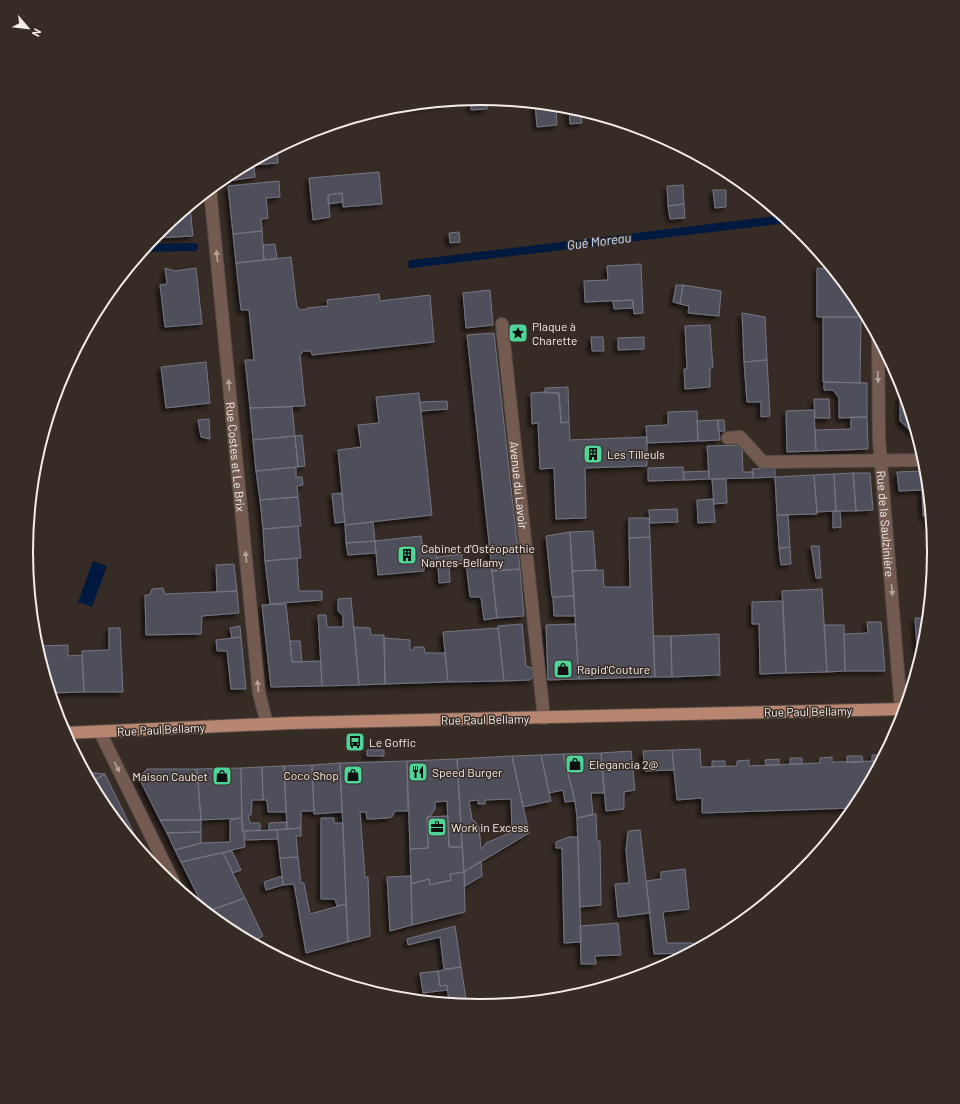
<svg xmlns="http://www.w3.org/2000/svg" width="960" height="1104" font-family="Barlow,sans-serif">
<style>
.water{fill:#00193f}
.lines{fill:none;stroke-linecap:round;stroke-linejoin:round}
.stream{stroke:#00193f;stroke-width:8}
.building{fill:#4f505c;stroke:#757582;fill-rule:evenodd;filter:url(#shadow)}
.minor-casing{stroke:#554b44;stroke-width:14}
.major-casing{stroke:#554b44;stroke-width:14}
.minor{stroke:#745b51;stroke-width:12}
.major{stroke:#b88670;stroke-width:12}
.oneway{fill:#b4a49c}
.labels{text-anchor:middle;dominant-baseline:central;stroke-width:3;stroke-linejoin:round;paint-order:stroke}
.poi-label{font-size:12px;fill:#f3ece8;stroke:#372c25;text-anchor:start}
.street-label{font-size:12px;fill:#f3ece8;stroke:#372c25}
.water-label{font-size:13px;font-style:italic;fill:#cce0fc;stroke:#372c25}
.rim{fill:none;stroke:#f3ece8;stroke-width:2}
</style>
<defs>
<filter id="shadow"><feDropShadow dx="-3.5" dy="3.5" stdDeviation="2" flood-color="#0009"/></filter>
</defs>
<rect width="100%" height="100%" fill="#372c25"/>
<!-- water -->
<path class="water" d="M93 561 107 566 92 607 78 602Z"/>
<g class="lines">
<!-- stream -->
<path class="stream" d="M145 248 194 247
M412 264 786 219"/>
</g>
<!-- building -->
<path class="building" d="M480 98 487 99V109L471 110 470 99Z
M447 101V104L423 107V104Z
M535 103 556 105 557 125 537 127Z
M423 104V107L409 108V105Z
M569 107 581 110 582 123 570 124Z
M277 148 278 163 254 165 255 177 228 181V174Z
M379 172 382 204 343 207 342 193 328 195 330 217 313 220 309 178Z
M279 181 280 197 266 198 268 218 261 219 262 231 233 234 228 186Z
M683 185 684 204 668 206 667 186Z
M713 190H726V207L715 208Z
M342 193 343 202 328 204V195Z
M684 204 685 218 670 219 668 206Z
M190 206 193 236 157 238V234L159 231Z
M262 231 264 260 236 263 233 234Z
M459 232 460 242 450 243 449 233Z
M275 244 277 259 264 260 263 245Z
M291 257 297 307 301 310 307 309V308L328 306 327 300 379 294 380 301 430 295 434 342 312 355 311 351H304L300 355 305 406 250 408 245 360H254L249 310H241L236 263Z
M641 264 643 313 634 314 633 300 585 302 584 281 608 280 607 266Z
M165 268 175 271 196 268 202 324 165 327 160 285 167 284Z
M817 268 832 269 858 300 861 306V317H817Z
M676 285H683L680 304 673 302Z
M683 285 721 291 719 316 688 313 689 306 680 304Z
M490 290 493 325 466 328 463 293Z
M633 300V308L614 309 613 301Z
M742 313 765 317 767 360 744 362Z
M823 317H861L860 383 823 382Z
M710 325 713 368H710V387L685 389 684 369H687L685 326Z
M494 333 520 569 492 571 467 335Z
M591 337H603L604 351H592Z
M644 337V349L618 350V338Z
M767 360 770 416 761 417V402H747L744 362Z
M206 362 210 403 166 408 161 367Z
M824 382 867 383V417L839 418V398L833 390H824Z
M568 387 569 422 561 423 559 393H545V388Z
M545 392 559 393 561 423 569 422 570 440 647 437V466L585 468 586 518 556 519 554 468 540 469 538 423 532 424 531 393Z
M419 393 432 515 345 525 338 450 361 447 358 425 379 423 376 397Z
M900 395H904L917 437 900 421Z
M814 399H829L830 418H815Z
M447 401 448 409 421 411 420 402Z
M292 407 295 436 253 440 250 408Z
M814 410 816 451 787 452 786 411Z
M697 411 698 441 647 443 646 426 668 425V412Z
M851 417H867L868 449 816 451 815 430 851 429Z
M209 419 210 439 201 437 198 420Z
M718 420H724L725 431H718Z
M718 420 720 440 698 441 697 421Z
M302 435 305 466 298 467 295 436Z
M295 436 298 467 256 471 253 440Z
M742 445 743 472H753V478L709 479 707 446Z
M296 467V477H302L303 485 297 486 298 497 260 500 256 471Z
M683 467 684 480 648 481V468Z
M775 468V477L753 478 752 469Z
M709 471V479L684 480 683 472Z
M926 471 932 527H929L927 515 923 516 922 490 899 491 897 472Z
M853 473 856 511H836L834 474Z
M853 473H870L873 510 856 511Z
M834 474 836 511 817 512 814 475Z
M814 475 817 514 777 515 775 477Z
M712 479H726L727 503 714 504Z
M342 493 345 522 335 523 332 494Z
M298 497 301 526 263 529 260 500Z
M713 499 715 522 698 523 697 500Z
M677 509 678 522 650 523 649 510Z
M833 511H840L841 527 833 528Z
M777 515H788L790 547 779 548Z
M629 518H649L650 537 629 538Z
M373 522 375 541 346 543 345 525Z
M298 526 301 558 265 561 263 529Z
M593 531 596 570 572 571 570 532Z
M570 532 574 596 552 597 546 536Z
M421 536 423 550 436 549 437 565 424 566V571L378 575 375 541Z
M650 537 655 677 579 679 572 571 603 570 604 587H630L629 538Z
M375 541 376 553 348 555 346 543Z
M811 546H819L821 578H816Z
M790 547 791 564 781 565 779 548Z
M462 554V564L438 566 437 557Z
M297 558 299 591H322V600L270 604 265 561Z
M491 561 497 618 484 620 481 597H470L466 563Z
M234 564 237 591 217 592 216 565Z
M449 565 450 582 439 583 438 566Z
M520 569 524 616 497 618 492 571Z
M163 588 165 594 237 591 239 613 202 616 201 634 146 635 145 595H149L152 589Z
M822 589 827 672 786 673 782 591Z
M574 596 575 616H554L553 597Z
M351 598 359 685 322 686 318 615H326L327 627H343V616L338 611V599Z
M783 601 786 673 760 674 759 624H752V602Z
M286 604 292 662 321 661 322 686 271 687 262 605Z
M915 618H928L925 641 918 663Z
M867 622H881L885 671H845L844 634 868 633Z
M522 624 526 666 532 668 533 677 530 680 504 681 498 626Z
M575 624 579 679 548 680 546 625Z
M824 625H844L845 671 827 672Z
M240 626 241 637 232 638 230 628Z
M354 627 370 628 371 635H384L385 684 359 685Z
M109 628H120L123 692H84L82 651 109 650Z
M498 628 504 681 448 682 443 632Z
M719 634 720 675 672 677 671 636Z
M653 636H671L672 677H655Z
M241 637 246 689H231L227 651H217L216 640Z
M384 638 410 640V650H414V647H424L425 653H445L448 682 385 684Z
M290 641H300L302 662H292Z
M68 645V656L82 655 84 692 51 693 36 646Z
M700 749 701 767 737 766V761L749 760V766L820 763V758L832 757V762L880 761 854 808 702 813V798L677 800 672 750Z
M367 750H384V756H367Z
M672 750 674 770 645 771 643 751Z
M631 751 635 790 624 792V809L606 811 601 753Z
M601 753 604 793H591L593 815 577 818 575 801 563 754Z
M563 754 575 801 565 802 563 790 549 793 541 755Z
M541 755 551 801 523 807 512 756Z
M872 755H884L880 761 872 762Z
M512 756 529 833 464 872 457 759ZM511 799 512 832 486 843 481 849 479 826 472 819 469 801 478 800V804H485V800Z
M847 756H862L863 762 847 763Z
M790 758H802V764H790Z
M457 759 462 847H449L447 801 435 802V809L430 817H427L428 848 410 849 407 761Z
M779 759V765H766L765 760Z
M407 761 408 811H395L392 817 388 818 371 819H367L366 812H360L365 877H368L370 936 348 942 340 763Z
M712 761H725V766L712 767Z
M340 763 342 812 314 814 312 765Z
M312 765 314 811H301V828L287 829 284 766Z
M284 766 286 812H268L267 800H263L262 767Z
M262 767 263 800H252L251 815H248L250 823H260V830L242 831 241 768Z
M241 768 242 818 201 820 197 769Z
M147 769H197L201 820H160L139 778Z
M85 772 91 782 105 774 145 856 102 804Z
M86 772 105 774 91 782Z
M593 814H596L597 841H600L601 905 580 907 577 818Z
M448 816 449 847H462L464 872 450 874 451 880 430 885 429 879 411 884 410 849 428 848 427 817Z
M242 818 245 847 181 862 175 850 201 843 230 842V820Z
M321 818H334V823H343L346 904 337 906 335 899H321Z
M160 820H201V832L167 833Z
M287 822V829L269 830V823Z
M301 828V836H296L298 857 280 858 277 830Z
M277 830 278 839 245 840V831Z
M640 830 650 913 618 917 615 884 629 883 626 850 628 831Z
M201 832V843L175 850 167 833Z
M569 837H578L581 942 564 943 562 848H556V842Z
M232 851 241 870 233 873 223 853Z
M223 853 245 898 206 912 181 862Z
M298 857 301 883H304L310 914 346 904 348 942 306 953 294 884 283 885 280 858Z
M481 861 482 876 465 886 464 872Z
M685 869 689 909 663 912 667 943H693L694 950 689 953 654 954 646 881 661 879V872Z
M464 872 465 912 412 925 411 884 429 879 430 885 451 880 450 874Z
M282 876 283 885 266 890 264 882Z
M411 876 412 925 390 931 387 877Z
M245 898 263 936 256 940 259 946 228 929 206 912Z
M618 923 621 955 595 956 596 964H581L580 926Z
M455 926 461 967 444 969 440 937 408 945 407 939Z
M461 967 467 1005 449 1003 447 985 440 986 438 971Z
M438 971 440 986 447 985 448 990 423 993 420 973Z"/>
<g class="lines">
<!-- minor casing -->
<g class="minor-casing">
<g id="minor">
<path id="s1" d="M210 189 259 693 267 724"/>
<path id="s2" d="M502 324 544 718"/>
<path id="s3" d="M878 338 879 439 901 709"/>
<path d="M728 438 740 437 763 462 924 460"/>
<path d="M100 732 176 887"/>
</g>
</g>
<!-- major casing -->
<g class="major-casing">
<path id="major" d="M65 733 291 723 905 709"/>
</g>
<!-- minor -->
<use href="#minor" class="minor"/>
<!-- major -->
<use href="#major" class="major"/>
</g>
<!-- one-way arrows -->
<defs><path id="oneway-solid" d="M-6-.8H1V-3.2L6.5 0L1 3.2V.8H-6Z"/></defs>
<g class="oneway">
<use href="#oneway-solid" transform="translate(217 256) rotate(-96)"/>
<use href="#oneway-solid" transform="translate(878 377) rotate(89)"/>
<use href="#oneway-solid" transform="translate(229 385) rotate(-96)"/>
<use href="#oneway-solid" transform="translate(246 557) rotate(-96)"/>
<use href="#oneway-solid" transform="translate(892 590) rotate(85)"/>
<use href="#oneway-solid" transform="translate(258 686) rotate(-96)"/>
<use href="#oneway-solid" transform="translate(117 767) rotate(64)"/>
</g>
<!-- icons -->
<defs>
<g id="sight-square" transform="scale(1)"><rect x="-9" y="-9" width="18" height="18" rx="4" fill="#4ed399" stroke="#372c25"/><path d="M0-6L1.8-2.2L6-1.7L2.9 1.2L3.7 5.4L0 3.3L-3.7 5.4L-2.9 1.2L-6-1.7L-1.8-2.2Z" fill="#111"/></g>
<g id="building-square" transform="scale(1)"><rect x="-9" y="-9" width="18" height="18" rx="4" fill="#4ed399" stroke="#372c25"/><path d="M-4-6H4V6H1V3H-1V6H-4ZM-2.5-4.3h1.7v1.8h-1.7ZM.8-4.3h1.7v1.8H.8ZM-2.5-1h1.7V.8h-1.7ZM.8-1h1.7V.8H.8Z" fill="#111"/></g>
<g id="shop-square" transform="scale(1)"><rect x="-9" y="-9" width="18" height="18" rx="4" fill="#4ed399" stroke="#372c25"/><path d="M-5-2.5h2.3a2.7 3.5 0 0 1 5.4 0H5L5.5 6h-11ZM-1.5-2.5h3a1.5 2.3 0 0 0-3 0Z" fill="#111"/></g>
<g id="bus-square" transform="scale(1)"><rect x="-9" y="-9" width="18" height="18" rx="4" fill="#4ed399" stroke="#372c25"/><path d="M-5-6H5V4H4V6H2V4H-2V6H-4V4H-5ZM-3.5-4V0h7V-4ZM-3.5 1.2v1.5H-2V1.2ZM2 1.2v1.5H3.5V1.2Z" fill="#111"/></g>
<g id="restaurant-square" transform="scale(1)"><rect x="-9" y="-9" width="18" height="18" rx="4" fill="#4ed399" stroke="#372c25"/><path d="M-5-6h1v4h1v-4h1v4h1v-4h1v5L-1.5 .5V6h-2V.5L-5-1ZM5-6V6H3V1.5H1.5Q1.5-4 5-6Z" fill="#111"/></g>
<g id="office-square" transform="scale(1)"><rect x="-9" y="-9" width="18" height="18" rx="4" fill="#4ed399" stroke="#372c25"/><path d="M-6-3h4V-5.5h4V-3h4V5H-6ZM-1-4.5V-3h2v-1.5ZM-6 0V1H6V0Z" fill="#111"/></g>
</defs>
<g fill-rule="evenodd">
<use href="#sight-square" x="518" y="333"/>
<use href="#building-square" x="593" y="454"/>
<use href="#building-square" x="407" y="555"/>
<use href="#shop-square" x="563" y="669"/>
<use href="#bus-square" x="355" y="742"/>
<use href="#shop-square" x="575" y="764"/>
<use href="#restaurant-square" x="418" y="772"/>
<use href="#shop-square" x="353" y="775"/>
<use href="#shop-square" x="222" y="776"/>
<use href="#office-square" x="437" y="827"/>
</g>
<g class="labels">
<!-- poi labels -->
<g class="poi-label">
<text x="532" y="326">Plaque à<tspan x="532" dy="14">Charette</tspan></text>
<text x="607" y="454">Les Tilleuls</text>
<text x="421" y="548">Cabinet d'Ostéopathie<tspan x="421" dy="14">Nantes-Bellamy</tspan></text>
<text x="577" y="669">Rapid'Couture</text>
<text x="369" y="742">Le Goffic</text>
<text x="589" y="764">Elegancia 2@</text>
<text x="432" y="772">Speed Burger</text>
<text x="339" y="775" text-anchor="end">Coco Shop</text>
<text x="208" y="776" text-anchor="end">Maison Caubet</text>
<text x="451" y="827">Work in Excess</text>
</g>
<!-- street labels -->
<g class="street-label">
<text stroke="none"><textPath href="#s1" startOffset="269">Rue Costes et Le Brix</textPath></text>
<text stroke="none"><textPath href="#s2" startOffset="162">Avenue du Lavoir</textPath></text>
<text stroke="none"><textPath href="#s3" startOffset="186">Rue de la Saulzinière</textPath></text>
<text transform="translate(808 711) rotate(-1)">Rue Paul Bellamy</text>
<text transform="translate(485 719) rotate(-1)">Rue Paul Bellamy</text>
<text transform="translate(161 729) rotate(-3)">Rue Paul Bellamy</text>
</g>
<!-- water labels -->
<g class="water-label">
<text transform="translate(599 241) rotate(-7)">Gué Moreau</text>
</g>
</g>
<!-- crop -->
<path d="M0 0H960V1104H0ZM33 552a447 447 0 1 1 894 0a447 447 0 1 1-894 0Z" fill="#372c25" fill-rule="evenodd"/>
<path class="rim" d="M33 552a447 447 0 1 1 894 0a447 447 0 1 1-894 0Z"/>
<!-- north arrow -->
<g transform="translate(28 28) rotate(118)" stroke="#372c25" stroke-width="3" paint-order="stroke">
<path d="M0-3L7 15L0 10L-7 15Z" fill="#f3ece8"/>
<text y="-6" font-size="11" font-weight="bold" text-anchor="middle" fill="#f3ece8">N</text>
</g>
</svg>
